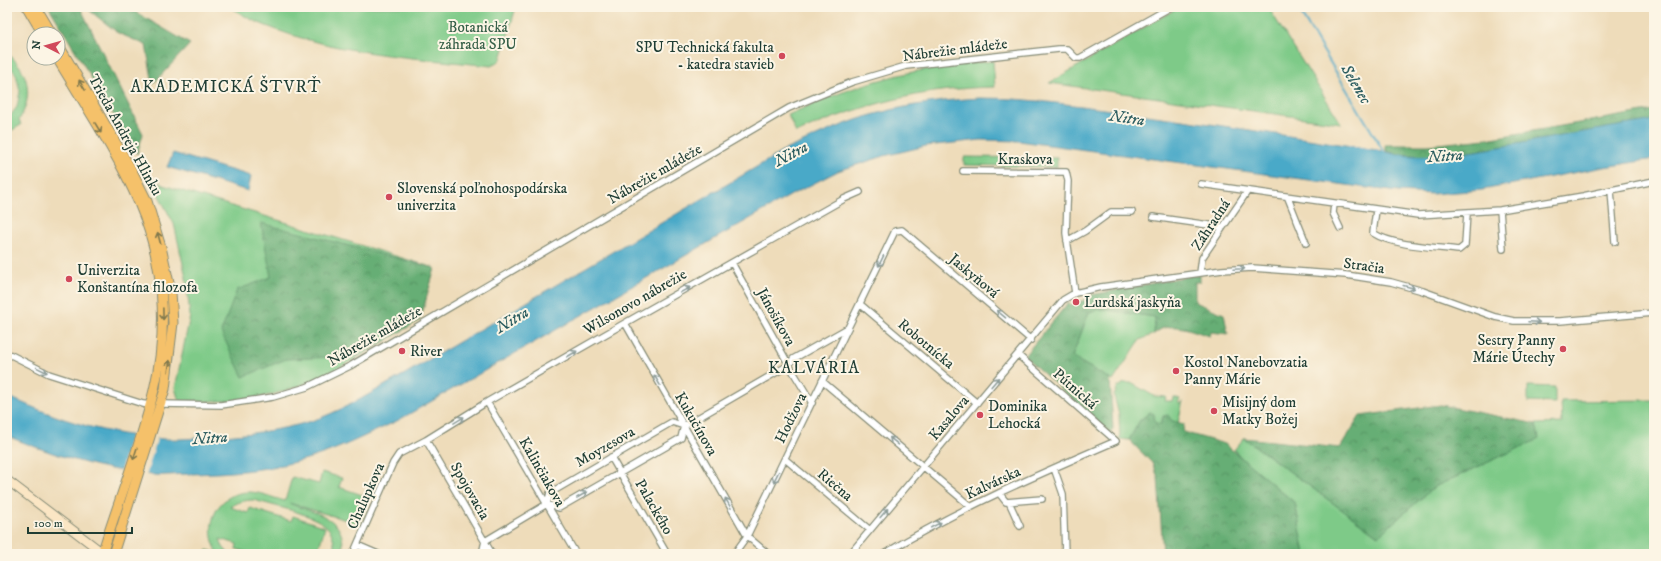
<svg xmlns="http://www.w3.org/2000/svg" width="1661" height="561" font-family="'IM FELL DW Pica',serif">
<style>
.green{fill:#7eca88;stroke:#4e845e}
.forest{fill:url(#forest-crowns);stroke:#427654}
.water{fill:#49a9c8;stroke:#34737e}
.pier{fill:#eedcba}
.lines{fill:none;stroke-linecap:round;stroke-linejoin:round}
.stream{stroke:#49a9c8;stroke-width:2}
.street-casing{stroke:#868c77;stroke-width:8}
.secondary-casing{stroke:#868c77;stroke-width:10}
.primary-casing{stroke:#868c77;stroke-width:11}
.street{stroke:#fff;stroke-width:5.5}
.secondary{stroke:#fbe6c4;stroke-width:8}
.primary{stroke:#f5c16b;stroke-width:9}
.oneway{stroke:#7f784d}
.oneway2{stroke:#8f9e9a}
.poi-dot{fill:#d1495b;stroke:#fcf5e5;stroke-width:1.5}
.labels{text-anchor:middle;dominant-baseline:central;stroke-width:4;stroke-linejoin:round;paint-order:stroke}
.park-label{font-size:15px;fill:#376049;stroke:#fcf5e5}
.poi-label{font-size:15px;fill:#1f3d34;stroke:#fcf5e5;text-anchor:start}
.street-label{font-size:15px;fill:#1f3d34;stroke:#fcf5e5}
.water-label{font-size:16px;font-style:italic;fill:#2c5d60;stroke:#fcf5e5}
.quarter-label{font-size:17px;letter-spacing:1px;fill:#1f3d34;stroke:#fcf5e5}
</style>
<defs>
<pattern id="forest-crowns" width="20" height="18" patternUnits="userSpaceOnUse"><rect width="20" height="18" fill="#66ae74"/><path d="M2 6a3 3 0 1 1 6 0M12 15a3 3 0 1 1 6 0" fill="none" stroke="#538f60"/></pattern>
</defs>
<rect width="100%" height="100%" fill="#fcf5e5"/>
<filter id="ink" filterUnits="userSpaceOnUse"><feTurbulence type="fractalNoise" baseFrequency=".025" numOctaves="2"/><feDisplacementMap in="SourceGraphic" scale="8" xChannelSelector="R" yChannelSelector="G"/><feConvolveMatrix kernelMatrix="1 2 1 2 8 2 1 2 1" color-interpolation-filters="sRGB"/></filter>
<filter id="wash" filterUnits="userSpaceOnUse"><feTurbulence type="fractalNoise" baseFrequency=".012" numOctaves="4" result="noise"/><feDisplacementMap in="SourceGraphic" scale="16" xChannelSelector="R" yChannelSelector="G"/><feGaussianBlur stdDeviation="0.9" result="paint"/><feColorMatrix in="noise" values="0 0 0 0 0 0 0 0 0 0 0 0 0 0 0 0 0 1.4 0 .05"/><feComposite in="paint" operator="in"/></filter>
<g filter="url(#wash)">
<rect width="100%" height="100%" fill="#eedcba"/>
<!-- green -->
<path class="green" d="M231 7H516L501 59 497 63 491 66C419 58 345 55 277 30 261 24 245 18 231 7Z
M1179 7H1268L1341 123 1049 83Z
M7 53C29 70 34 96 19 120L21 125 7 133V120L17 107 20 91 16 74 7 63Z
M993 61 995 87C925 88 859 105 796 133L788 115C827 97 866 82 908 73 936 67 965 64 993 61Z
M964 157 1057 158V167L964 165Z
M149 177 163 185 435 268 420 320C366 352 313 390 249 399 226 402 203 401 179 401L175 388 190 316 186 277 174 224Z
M1100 309 1156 317 1154 334 1140 340 1113 381 1072 357 1089 312Z
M1124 383H1131L1154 396 1166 397 1165 401H1172L1173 397 1180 399 1178 402 1180 404 1183 401 1178 423 1172 421 1161 424 1140 420 1129 440 1120 439 1119 415 1114 396 1117 388Z
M1528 386 1555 387V403L1528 402Z
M1654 400V554H1305L1295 503 1246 462 1234 450 1244 438 1378 536 1434 487 1538 439 1536 424 1562 423 1561 401Z
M322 472 342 478 339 487 371 498 360 524 289 503C313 514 349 515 342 554H334C335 545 334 534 327 527 314 514 273 506 254 500 245 500 238 502 230 507L248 513 250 508 291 521 293 516 325 527 317 554H253L236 549 237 544 220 539 223 547 229 554H205L207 550 218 553C202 527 216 492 249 492 261 492 273 498 285 501L292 477 319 484Z"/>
<!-- forest -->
<path class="forest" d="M49 7H80L143 134 137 154Z
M85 7H127L190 44 153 84 146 45 118 33Z
M1654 110V120C1609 128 1564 136 1519 144 1483 150 1421 162 1386 151L1385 145H1428L1486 139Z
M261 223 435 268 420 320 360 356 286 359 243 377 221 332 237 290 271 277Z
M1200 274V282H1195V302L1224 314 1228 334 1211 332 1210 336C1192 331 1170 319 1154 334L1155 317 1100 309 1089 312 1072 357 1110 379 1113 429 1110 433 1024 356 1068 303 1071 305 1085 300 1086 296Z
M1441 405 1536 424 1539 439 1434 487 1378 536 1244 438 1340 448 1360 416Z
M1150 412 1154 414 1155 423 1161 424 1163 416 1168 415 1172 421 1184 424 1183 432 1225 444 1295 503 1305 554H1163L1158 477 1152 463 1129 440 1140 420Z"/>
<!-- water -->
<path class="water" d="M980 98C1034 98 1086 107 1140 114 1221 125 1302 138 1383 151 1423 163 1481 150 1522 143 1566 135 1610 127 1654 120V159L1604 167 1482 190 1432 194 1398 192 1324 182 1019 141 981 140 926 146 884 156 838 171 793 194 397 421C364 436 331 454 295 462 261 471 226 473 190 474 178 474 165 476 153 475 103 471 54 455 7 436V396C60 420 106 435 164 439 184 440 205 437 225 436 256 433 290 429 320 418 349 407 376 390 403 375L787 149C817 136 847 121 879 113 912 104 946 100 980 98Z
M173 153 251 176 248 191 167 167Z"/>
<!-- pier -->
<path class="pier" d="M132 433 158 436 146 476 120 472Z"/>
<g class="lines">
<!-- stream -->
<path class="stream" d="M1297 7 1384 152"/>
</g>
</g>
<g filter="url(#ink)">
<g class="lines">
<!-- street casing -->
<g class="street-casing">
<path id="street" d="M963 171 1066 172 1068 181 1066 233 1075 293
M1201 184 1418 215 1500 210 1583 196 1654 181
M1611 190 1615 242
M1288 198 1306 243
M1334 204 1333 213 1340 228
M1376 210 1373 233C1393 246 1435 247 1459 250L1465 245 1467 213
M1500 210 1503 249
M1153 217 1223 227
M1067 241 1085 231 1111 212H1132
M732 263 789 365 812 403
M1200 273 1202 258 1247 192
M860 304 977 403
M625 323 747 536 768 554
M7 353 49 374 143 404 151 405
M822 381 970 506
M487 402 576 554
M161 404 221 405 273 397 307 387 350 366 789 108 852 82 906 66 1059 49H1067L1076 58H1080L1171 7
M684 426 789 365 793 359 848 328
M426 440 492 554
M611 457 667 554
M785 459 870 530
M1054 468 1063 494 1065 554
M999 493 1006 502 1042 499
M1009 502 1020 526
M485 541 547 504 550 493 672 422 684 426 681 438 559 508 547 504
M357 545 378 554
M353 554 393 463 399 454 426 440 487 402 625 323 844 199 860 192
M482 554 485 541
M734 554 747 536 895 231 902 230 1031 340
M850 554 1063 300 1075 293 1101 287 1222 270 1252 268 1346 275 1391 282 1423 291 1495 317 1514 321H1560L1654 313
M884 554C958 509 1037 475 1116 441L1018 355"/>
</g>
<!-- secondary casing -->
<g class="secondary-casing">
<path id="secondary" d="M7 480 103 553"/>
</g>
<!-- primary casing -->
<g class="primary-casing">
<path id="primary" d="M27 7 43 34
M36 7 52 34
M58 44 130 167 147 201 161 247 171 292 173 323 165 389 113 554
M57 58C85 105 117 152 139 203 164 261 169 327 154 390 141 445 119 499 102 554"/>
</g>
<!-- street -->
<use href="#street" class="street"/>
<!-- secondary -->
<use href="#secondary" class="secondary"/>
<!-- primary -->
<use href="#primary" class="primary"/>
</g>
<!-- one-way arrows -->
<defs><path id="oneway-shaft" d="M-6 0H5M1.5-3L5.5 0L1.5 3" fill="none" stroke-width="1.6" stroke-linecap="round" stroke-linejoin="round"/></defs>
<g class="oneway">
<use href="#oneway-shaft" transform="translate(82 85) rotate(-121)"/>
<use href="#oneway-shaft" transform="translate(98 128) rotate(59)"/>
<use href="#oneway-shaft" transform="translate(159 238) rotate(-105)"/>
<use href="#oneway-shaft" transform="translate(163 314) rotate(89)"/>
<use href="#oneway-shaft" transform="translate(169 366) rotate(-82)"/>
<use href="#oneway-shaft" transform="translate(135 454) rotate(108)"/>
</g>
<g class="oneway2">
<use href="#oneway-shaft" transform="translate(881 261) rotate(116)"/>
<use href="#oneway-shaft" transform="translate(1239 269) rotate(-3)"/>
<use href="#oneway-shaft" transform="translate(1409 287) rotate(15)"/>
<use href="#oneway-shaft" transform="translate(685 290) rotate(-29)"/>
<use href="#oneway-shaft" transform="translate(1001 314) rotate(-140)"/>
<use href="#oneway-shaft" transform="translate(1534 322) rotate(3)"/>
<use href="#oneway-shaft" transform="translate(572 354) rotate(-30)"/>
<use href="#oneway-shaft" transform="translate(42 370) rotate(26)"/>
<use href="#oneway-shaft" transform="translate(657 380) rotate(-120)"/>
<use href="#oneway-shaft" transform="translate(995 382) rotate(-50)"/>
<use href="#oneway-shaft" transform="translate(459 420) rotate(-31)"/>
<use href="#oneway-shaft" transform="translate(894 441) rotate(-140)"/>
<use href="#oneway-shaft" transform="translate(776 477) rotate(116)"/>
<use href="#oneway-shaft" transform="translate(582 495) rotate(-30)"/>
<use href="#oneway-shaft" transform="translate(728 503) rotate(-120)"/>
<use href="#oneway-shaft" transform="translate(884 513) rotate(-50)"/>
<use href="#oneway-shaft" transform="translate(936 525) rotate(-28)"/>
</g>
</g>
<!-- markers -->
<g class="poi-dot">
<circle cx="782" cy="56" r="4"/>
<circle cx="389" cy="197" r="4"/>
<circle cx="69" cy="279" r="4"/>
<circle cx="1076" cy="302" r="4"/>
<circle cx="1563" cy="349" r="4"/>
<circle cx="402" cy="351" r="4"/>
<circle cx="1176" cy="371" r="4"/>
<circle cx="1214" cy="411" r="4"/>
<circle cx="980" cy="415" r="4"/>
</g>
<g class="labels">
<!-- park labels -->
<g class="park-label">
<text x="478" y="27">Botanická<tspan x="478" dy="17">záhrada SPU</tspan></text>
</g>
<!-- poi labels -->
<g class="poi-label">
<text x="774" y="47" text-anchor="end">SPU Technická fakulta<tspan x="774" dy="17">- katedra stavieb</tspan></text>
<text x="397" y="188">Slovenská poľnohospodárska<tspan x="397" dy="17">univerzita</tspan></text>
<text x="77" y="270">Univerzita<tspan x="77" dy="17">Konštantína filozofa</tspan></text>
<text x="1084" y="302">Lurdská jaskyňa</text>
<text x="1555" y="340" text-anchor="end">Sestry Panny<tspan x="1555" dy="17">Márie Útechy</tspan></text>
<text x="410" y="351">River</text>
<text x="1184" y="362">Kostol Nanebovzatia<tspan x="1184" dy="17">Panny Márie</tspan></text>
<text x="1222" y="402">Misijný dom<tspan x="1222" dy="17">Matky Božej</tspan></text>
<text x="988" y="406">Dominika<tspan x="988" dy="17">Lehocká</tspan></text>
</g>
<!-- street labels -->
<g class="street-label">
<text transform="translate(955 50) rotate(-7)">Nábrežie mládeže</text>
<text transform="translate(125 135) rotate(61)">Trieda Andreja Hlinku</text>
<text x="1025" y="159">Kraskova</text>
<text transform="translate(655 174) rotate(-30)">Nábrežie mládeže</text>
<text transform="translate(1211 225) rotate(-57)">Záhradná</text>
<text transform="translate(1364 266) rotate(8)">Stračia</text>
<text transform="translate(974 276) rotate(40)">Jaskyňová</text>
<text transform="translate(635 302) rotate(-30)">Wilsonovo nábrežie</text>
<text transform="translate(776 317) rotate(61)">Jánošíkova</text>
<text transform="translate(375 336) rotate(-30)">Nábrežie mládeže</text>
<text transform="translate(926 344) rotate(40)">Robotnícka</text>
<text transform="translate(1075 389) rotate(41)">Pútnická</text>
<text transform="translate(791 418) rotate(-64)">Hodžova</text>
<text transform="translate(949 418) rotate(-50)">Kasalova</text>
<text transform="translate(696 424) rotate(60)">Kukučínova</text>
<text transform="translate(605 447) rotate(-30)">Moyzesova</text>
<text transform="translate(542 472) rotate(60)">Kalinčiakova</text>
<text transform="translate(993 483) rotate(-25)">Kalvárska</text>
<text transform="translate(835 485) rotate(40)">Riečna</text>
<text transform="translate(470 491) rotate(60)">Spojovacia</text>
<text transform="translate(366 496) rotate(-66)">Chalupkova</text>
<text transform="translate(654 507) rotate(60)">Palackého</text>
</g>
<!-- water labels -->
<g class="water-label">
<text transform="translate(1356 84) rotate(59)">Selenec</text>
<text transform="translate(1127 118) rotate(8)">Nitra</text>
<text transform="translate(791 154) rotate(-28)">Nitra</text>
<text transform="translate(1445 156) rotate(-4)">Nitra</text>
<text transform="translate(512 320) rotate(-31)">Nitra</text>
<text transform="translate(210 438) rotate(-4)">Nitra</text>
</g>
<!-- quarter labels -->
<g class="quarter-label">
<text x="226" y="87">AKADEMICKÁ ŠTVRŤ</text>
<text x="814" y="368">KALVÁRIA</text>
</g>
</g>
<!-- margin -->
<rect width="1661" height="561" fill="none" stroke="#fcf5e5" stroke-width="24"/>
<!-- north arrow -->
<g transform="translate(46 46) rotate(276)"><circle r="19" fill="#fcf5e5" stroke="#a4ab9e"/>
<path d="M0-3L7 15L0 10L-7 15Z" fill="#d1495b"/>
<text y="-6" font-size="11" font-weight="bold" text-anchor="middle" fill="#1f3d34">N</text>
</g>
<!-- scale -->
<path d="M28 527v6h104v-6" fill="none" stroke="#1f3d34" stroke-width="2"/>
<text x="34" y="527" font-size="12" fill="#1f3d34" stroke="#fcf5e5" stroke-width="3" paint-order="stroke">100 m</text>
</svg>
